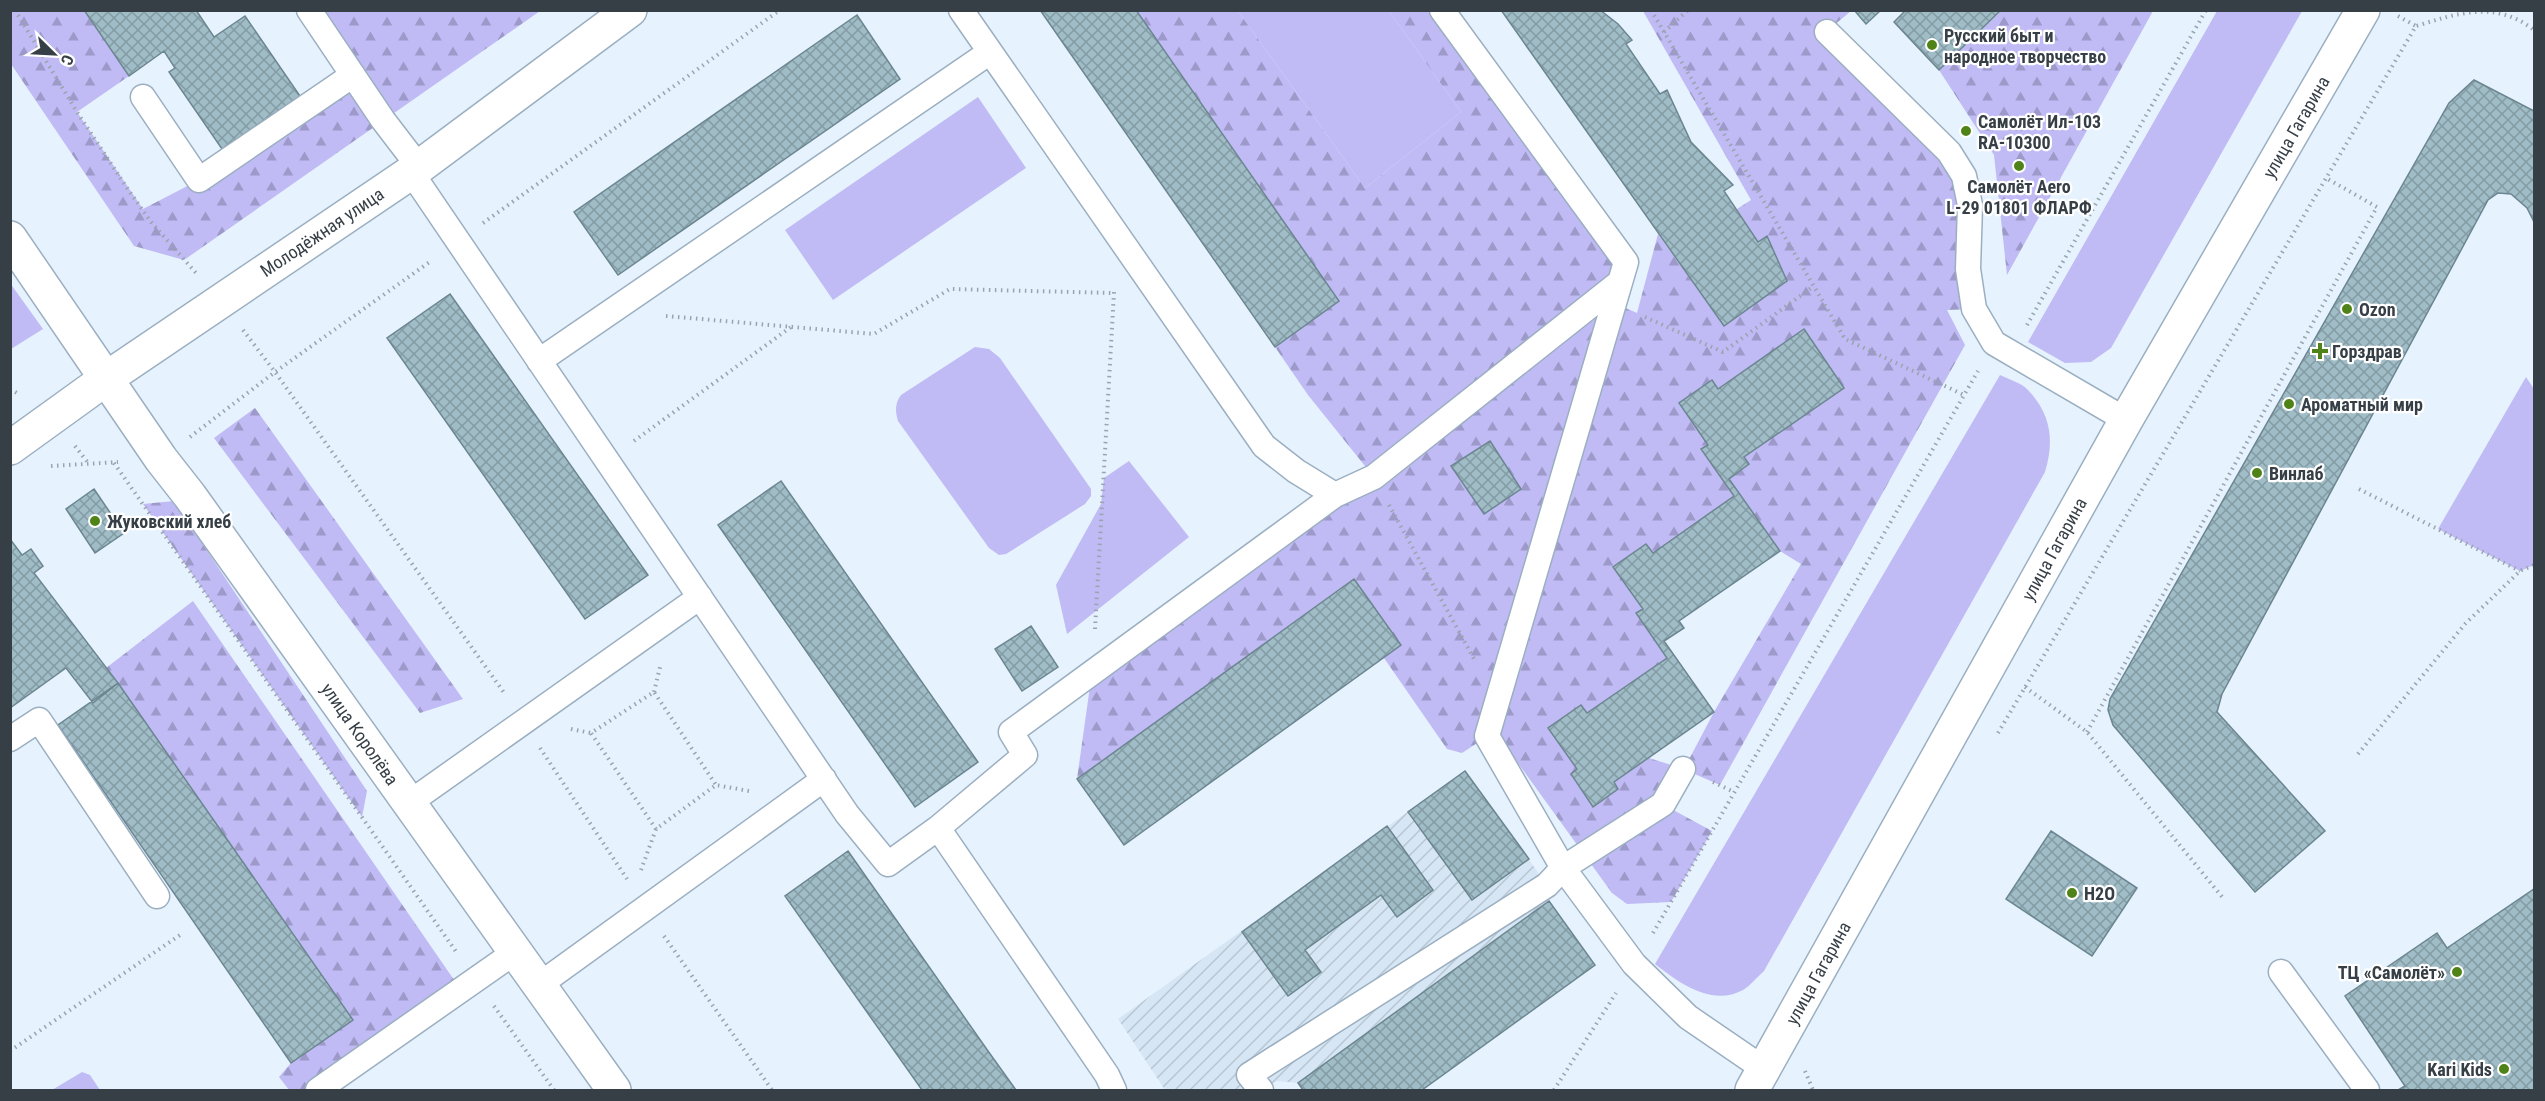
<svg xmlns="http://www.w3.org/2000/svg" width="2545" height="1101" font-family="'Roboto Condensed',sans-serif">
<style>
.industrial{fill:url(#industrial-furrows)}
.green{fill:#c0baf5}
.forest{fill:url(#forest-firs);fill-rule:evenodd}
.building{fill:url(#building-cross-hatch);stroke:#6b8690;stroke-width:1.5}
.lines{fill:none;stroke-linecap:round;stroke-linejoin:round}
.service-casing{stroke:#9bafc1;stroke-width:27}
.minor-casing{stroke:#9bafc1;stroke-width:36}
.secondary-casing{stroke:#9bafc1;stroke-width:36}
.primary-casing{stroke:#9bafc1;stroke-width:36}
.path{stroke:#99a4ad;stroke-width:4;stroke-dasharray:1.5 4.5;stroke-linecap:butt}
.service{stroke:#fff;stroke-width:24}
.minor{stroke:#fff;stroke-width:33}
.secondary{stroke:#fff;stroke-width:33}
.primary{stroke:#fff;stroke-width:33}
.poi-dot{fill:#4f8317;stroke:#fff;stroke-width:2}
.labels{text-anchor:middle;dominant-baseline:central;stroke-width:4.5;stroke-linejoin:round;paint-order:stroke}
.poi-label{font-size:18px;font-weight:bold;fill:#363e46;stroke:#fff;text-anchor:start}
.street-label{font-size:18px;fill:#363e46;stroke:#fff}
</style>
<defs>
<pattern id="industrial-furrows" width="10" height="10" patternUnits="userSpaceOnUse" patternTransform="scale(1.5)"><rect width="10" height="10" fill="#d6e6f4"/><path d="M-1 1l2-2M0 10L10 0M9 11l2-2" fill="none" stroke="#b8c6d3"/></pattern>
<pattern id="forest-firs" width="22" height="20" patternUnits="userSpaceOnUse" patternTransform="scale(1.5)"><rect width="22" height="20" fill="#c0baf5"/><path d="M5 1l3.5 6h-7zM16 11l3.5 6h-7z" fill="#9d99c8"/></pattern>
<pattern id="building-cross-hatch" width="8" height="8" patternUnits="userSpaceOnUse" patternTransform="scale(1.5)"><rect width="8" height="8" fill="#a0bdc7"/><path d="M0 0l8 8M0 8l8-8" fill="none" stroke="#839ba3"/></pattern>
</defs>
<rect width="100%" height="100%" fill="#e6f3fe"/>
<!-- industrial -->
<path class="industrial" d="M1465 771 1547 885 1549 901 1595 965 1422 1090H1303L1297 1083 1277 1081 1261 1090H1165L1118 1019Z"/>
<!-- green -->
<path class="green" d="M1238 11H1389L1461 112 1365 188Z
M2217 11H2302L2111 348 2091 362 2065 363 2028 342Z
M978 97 1026 168 833 300 785 230Z
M10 283 43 329 11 349H10Z
M975 347 989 349 1000 358 1091 489V496L1085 504 1006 554 999 555 989 548 898 421C895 411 895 403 901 395Z
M2000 375C2008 379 2022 383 2028 390 2052 415 2054 442 2045 472L1764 971C1757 977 1750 986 1743 990 1712 1007 1679 983 1655 964Z
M2526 377 2534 389V565L2520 571 2438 529Z
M1129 461 1189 537 1067 634 1056 585 1101 504 1104 478Z
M82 1072 90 1075 100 1090H52Z"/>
<!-- forest -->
<path class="forest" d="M10 11H84L129 76 77 112 143 209 199 180 353 76 309 11H540L184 260 134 246 11 64Z
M1136 11H1238L1365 188 1461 112 1389 11H1442L1626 262 1614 303 1637 313 1658 234 1724 326 1787 281 1767 236 1758 242 1737 209 1751 200 1643 11H1851L1827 31 1964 176 1974 309 1947 310 1965 345 1720 785 1683 769 1664 805 1712 831 1671 902 1627 904 1612 893 1515 759 1488 736 1462 753 1447 749 1384 658 1401 645 1354 579 1077 779 1092 672 1373 476 1308 395 1275 347 1339 301ZM1804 329 1844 388 1744 457 1749 465 1729 479 1780 551 1801 564 1714 712 1684 769 1649 758 1614 782 1618 789 1593 806 1571 774 1577 769 1549 728 1581 705 1587 713 1667 658 1636 614 1643 609 1614 567 1653 553 1734 496 1701 450 1708 445 1712 381 1718 389Z
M2001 11H2153L2007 275 1994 155 1939 70Z
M255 408 463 699 420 713 214 438Z
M174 501 367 791 362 817 143 504Z
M193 601 461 990 318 1090H289L279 1077 291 1063 353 1020 106 668Z"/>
<!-- building -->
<path class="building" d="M84 10H196L214 37 245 16 300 96 222 149 169 72 175 68 164 51 129 76Z
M1040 10H1136L1339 301 1275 347Z
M1501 10H1600L1618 24 1632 40 1626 44 1660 94 1667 90 1691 142 1733 185 1724 191 1758 242 1767 236 1787 281 1724 326Z
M1854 10H1881L1866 24Z
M1906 10H2001L1939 70 1894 22Z
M857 15 900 79 618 275 574 212Z
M2474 80 2534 111V222L2527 208 2511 194 2498 193 2488 200 2222 694 2217 712 2325 831 2255 892 2113 725 2108 710 2110 699 2449 103Z
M450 294 648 575 585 619 387 338Z
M1804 329 1844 388 1744 457 1749 464 1729 479 1780 551 1679 621 1684 628 1664 641 1714 712 1614 782 1618 789 1593 807 1571 774 1577 769 1548 728 1581 705 1587 713 1667 658 1636 613 1643 609 1613 567 1646 544 1653 553 1734 496 1701 449 1708 445 1679 403 1712 380 1718 389Z
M1490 441 1521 489 1484 514 1451 466Z
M781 481 978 762 915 807 718 525Z
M94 489 124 533 95 553 66 509Z
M10 539 22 555 31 549 43 566 34 573 118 683 93 703 66 668 10 708Z
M1354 579 1401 645 1124 845 1077 779Z
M1031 626 1058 667 1022 691 995 649Z
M118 683 353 1020 291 1063 58 725Z
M1465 771 1529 859 1472 900 1408 812Z
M1387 826 1433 890 1397 917 1381 895 1305 950 1321 972 1288 996 1242 932Z
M2051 831 2137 888 2092 956 2006 899Z
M848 851 988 1051 1016 1090H922L785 896Z
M2534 889V1090H2398L2405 1086 2345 996 2437 933 2447 948Z
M1549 901 1595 965 1422 1090H1303L1298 1083Z"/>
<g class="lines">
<!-- service casing -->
<g class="service-casing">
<path id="service" d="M309 10 383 120 419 167
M961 10 1264 446 1296 471 1335 495 1374 477 1620 282
M1442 10 1626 262 1487 736 1563 868 1634 964 1688 1017 1764 1069
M1827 32 1949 152 1964 176 1970 205 1968 269 1974 309 1994 343 2126 420
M143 97 199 180 353 75
M411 172 847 814 888 864 938 828 1107 1075 1114 1090
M539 361 990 52
M10 739 39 720 157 896
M409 803 700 597
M938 828 1025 755 1011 732 1335 495
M2281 972 2367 1090
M539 985 824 779
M318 1090 515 952
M1261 1090 1249 1075 1547 885 1563 868 1663 804 1683 769"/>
</g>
<!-- minor casing -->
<g class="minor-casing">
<path id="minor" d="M10 448 107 378 419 167 630 10"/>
</g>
<!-- secondary casing -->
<g class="secondary-casing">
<path id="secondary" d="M10 238 161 459 190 496 614 1090"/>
</g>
<!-- primary casing -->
<g class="primary-casing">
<path id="primary" d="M1752 1090 2126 420 2363 10"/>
</g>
<!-- path -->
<path class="path" d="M15 10 77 112 127 188 151 222 196 273
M1651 10 1845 339 1964 395
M2398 16 2416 26
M1664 32 1688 10
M483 223 780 10
M666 316 874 334 950 289 1113 293
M1645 317 1723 352 1814 286
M2027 325 2206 10
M243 330 275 372 505 694
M10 389 20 395
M190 437 275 372 431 261
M634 441 791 327
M75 446 89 464
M114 463 457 953
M51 466 118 462
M2359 489 2520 571
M1389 505 1474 659
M1095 629 1114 292
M2025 687 2087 732 2223 898
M654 692 660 667
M571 729 591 733
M2087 732 2377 207 2326 178
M1998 733 2416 26C2459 13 2495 0 2534 30
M540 748 627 879
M2358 754 2465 624 2520 571 2534 565
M1713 782 1734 792
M656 829 591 733 654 692 716 785
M641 870 656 829 716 785 749 791
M1653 933 1978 371
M664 936 772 1090
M494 1006 554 1090
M10 1051 183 933
M1805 1071 1813 1090
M1554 1090 1616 993"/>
<!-- service -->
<use href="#service" class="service"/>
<!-- minor -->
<use href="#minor" class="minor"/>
<!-- secondary -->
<use href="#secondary" class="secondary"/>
<!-- primary -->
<use href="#primary" class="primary"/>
</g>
<!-- markers -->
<g class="poi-dot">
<circle cx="1932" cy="45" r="6"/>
<circle cx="1966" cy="131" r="6"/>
<circle cx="2019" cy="166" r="6"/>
<circle cx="2347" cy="309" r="6"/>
<path d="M2317 342h6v6h6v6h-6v6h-6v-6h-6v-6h6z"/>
<circle cx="2289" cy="404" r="6"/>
<circle cx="2257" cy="473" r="6"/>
<circle cx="95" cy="521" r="6"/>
<circle cx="2072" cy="893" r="6"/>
<circle cx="2457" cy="972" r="6"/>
<circle cx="2504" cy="1069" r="6"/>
</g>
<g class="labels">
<!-- poi labels -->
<g class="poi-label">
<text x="1944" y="35">Русский быт и<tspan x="1944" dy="21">народное творчество</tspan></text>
<text x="1978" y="121">Самолёт Ил-103<tspan x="1978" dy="21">RA-10300</tspan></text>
<text x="2019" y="186" text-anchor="middle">Самолёт Aero<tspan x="2019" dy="21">L-29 01801 ФЛАРФ</tspan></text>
<text x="2359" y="309">Ozon</text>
<text x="2332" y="351">Горздрав</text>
<text x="2301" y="404">Ароматный мир</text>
<text x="2269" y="473">Винлаб</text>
<text x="107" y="521">Жуковский хлеб</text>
<text x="2084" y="893">H2O</text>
<text x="2445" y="972" text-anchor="end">ТЦ «Самолёт»</text>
<text x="2492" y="1069" text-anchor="end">Kari Kids</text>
</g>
<!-- street labels -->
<g class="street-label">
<text transform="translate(2296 127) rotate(-60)">улица Гагарина</text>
<text transform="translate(322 232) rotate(-34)">Молодёжная улица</text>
<text transform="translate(2054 549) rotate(-61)">улица Гагарина</text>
<text transform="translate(360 734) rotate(55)">улица Королёва</text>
<text transform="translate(1818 973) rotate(-61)">улица Гагарина</text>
</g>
</g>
<!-- border -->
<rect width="2545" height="1101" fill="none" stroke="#363e46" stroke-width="24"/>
<!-- north arrow -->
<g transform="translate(54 54) rotate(114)" stroke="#ffffff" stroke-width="4.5" paint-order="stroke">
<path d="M0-4.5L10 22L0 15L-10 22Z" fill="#363e46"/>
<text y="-9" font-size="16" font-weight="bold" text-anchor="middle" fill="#363e46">С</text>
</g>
</svg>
